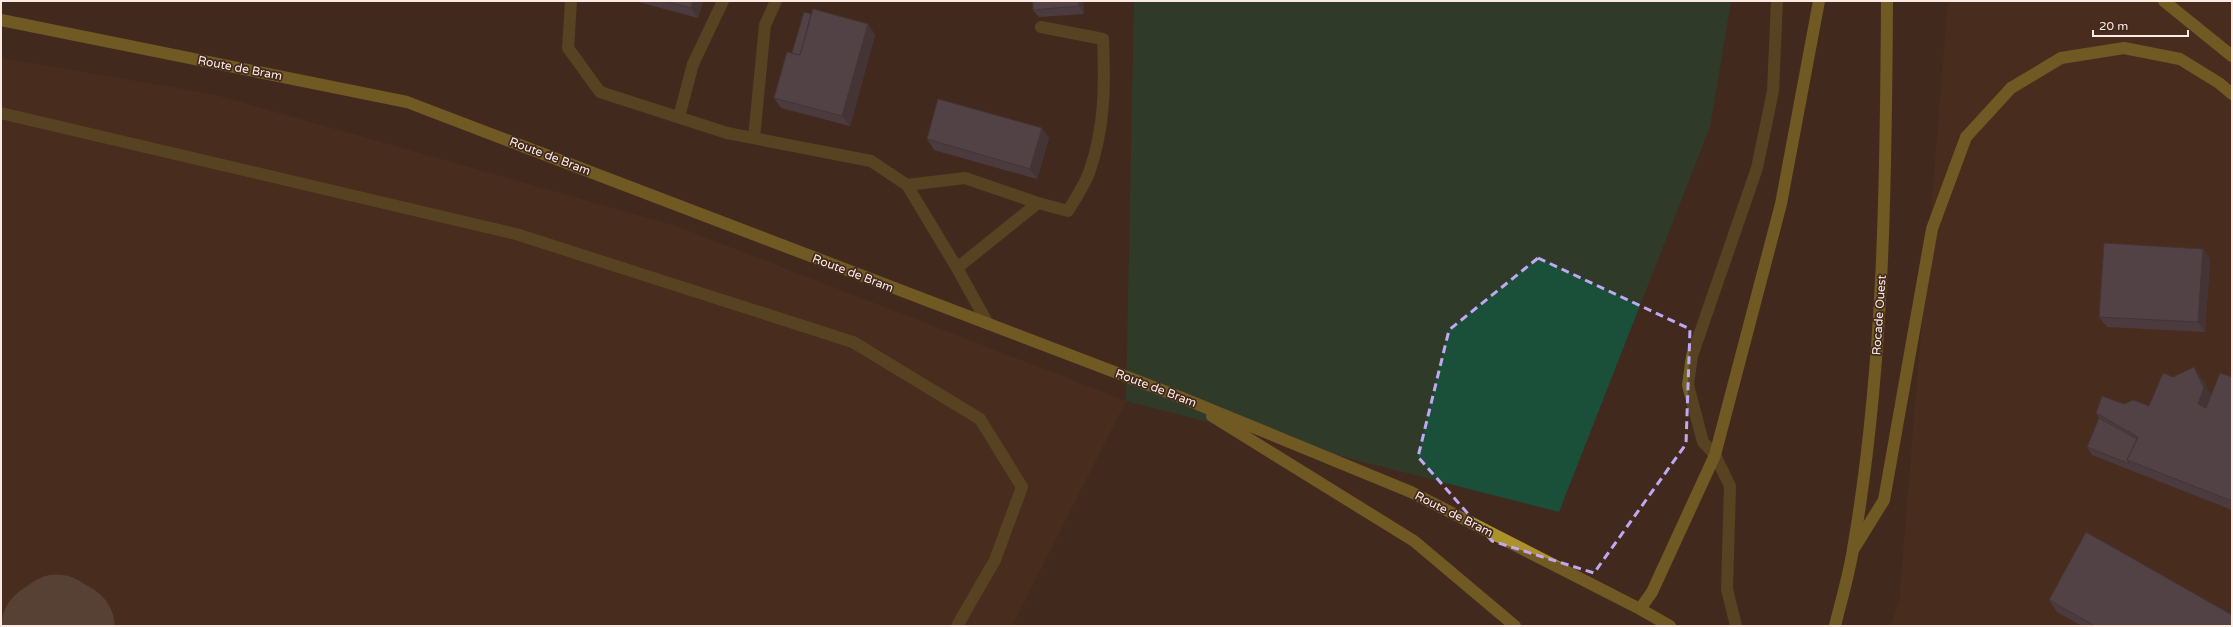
<svg xmlns="http://www.w3.org/2000/svg" width="2233" height="627" font-family="'Varela Round',sans-serif">
<style>
.built{fill:#503021}
.green{fill:#1a4f39}
.lines{fill:none;stroke-linecap:round;stroke-linejoin:round}
.taxiway{stroke:#725b50;stroke-width:85}
.minor{stroke:#716127;stroke-width:12}
.major{stroke:#ab922d;stroke-width:12}
.wall{fill:#595066}
.shaded-wall{fill:#484153}
.building{fill:#675d77;stroke:#484153}
.marked{fill:none;stroke:#c0a8f3;stroke-width:3;stroke-dasharray:8 5;stroke-linejoin:round}
.labels{text-anchor:middle;dominant-baseline:central;stroke-width:3.5;stroke-linejoin:round;paint-order:stroke}
.street-label{font-size:12px;fill:#fceae3;stroke:#42291d}
</style>
<rect width="100%" height="100%" fill="#42291d"/>
<!-- built -->
<path class="built" d="M1948 1H2232V626H1890L1899 603Z
M1 58 212 94 676 226 1126 401 1012 626H1Z"/>
<!-- green -->
<path class="green" d="M1134 1H1731L1710 127 1559 512 1126 401Z"/>
<g class="lines">
<!-- taxiway -->
<path class="taxiway" d="M44 626 57 617 72 626"/>
<!-- minor -->
<path class="minor" d="M571 1 568 48 600 92 727 133 871 161 907 185 957 268 988 324
M1 113 516 234 853 342 980 419 1022 487 995 560 957 626
M679 117 693 64 723 1
M754 138 765 25 776 1
M907 185 965 178 1038 203 957 268
M1038 203 1068 211C1075 199 1084 186 1089 173 1105 127 1105 87 1103 39L1041 27
M1736 626 1727 589 1730 486 1715 455 1703 442 1688 385 1692 356 1757 168 1773 91 1777 1"/>
<!-- major -->
<path class="major" d="M2164 1 2232 56
M1 20 407 102 1180 397 1411 492 1640 609 1670 626
M1212 416 1414 541 1515 626
M1853 550 1884 500 1932 229 1966 137 2011 88 2061 58 2124 48 2180 59 2219 83 2232 94
M1640 609 1652 592 1715 455 1781 204 1819 1
M1835 626C1841 601 1849 575 1853 549 1884 370 1886 183 1887 1"/>
</g>
<!-- wall -->
<path class="wall" d="M635 1H703L698 18Z
M1083 1 1084 14 1039 17 1033 10Z
M811 14 868 24 875 35 850 126 781 108 774 98 792 53Z
M1042 128 1049 138 1037 179 934 150 927 139Z
M2203 249 2210 259 2205 332 2107 327 2099 317Z
M2173 377 2203 380 2211 396 2232 377V510L2092 455 2087 447 2099 418 2096 413 2124 404 2149 406Z
M2049 600 2232 626H2082L2057 612Z"/>
<!-- shaded-wall -->
<path class="shaded-wall" d="M693 1H703L698 18 691 8Z
M1078 1H1083L1084 14 1079 6Z
M868 24 875 35 850 126 842 116Z
M1042 128 1049 138 1037 179 1030 169Z
M2203 249 2210 259 2205 332 2198 322Z
M2194 367 2203 380 2213 400 2206 417 2198 404Z"/>
<!-- building -->
<path class="building" d="M665 1H693L691 8Z
M1033 1H1078L1079 6 1033 10Z
M813 9 868 24 842 116 774 98 787 52 800 55Z
M804 12 811 14 800 55 792 53Z
M938 99 1042 128 1030 169 927 139Z
M2104 243 2203 249 2198 322 2099 317Z
M2194 367 2204 388 2198 404 2206 408 2220 373 2232 377V501L2127 460 2138 437 2096 413 2102 396 2124 404 2133 400 2149 406 2163 373 2173 377Z
M2099 418 2137 439 2127 460 2130 464 2087 447Z
M2086 532 2232 615V626H2095L2049 600Z"/>
<!-- marked area -->
<path d="M0 0H2233V627H0ZM1538 258 1690 329 1686 444 1594 573 1492 541 1418 457 1449 330Z" fill="#42291d" fill-opacity=".55" fill-rule="evenodd"/>
<path class="marked" d="M1538 258 1690 329 1686 444 1594 573 1492 541 1418 457 1449 330Z"/>
<g class="labels">
<!-- street labels -->
<g class="street-label">
<text transform="translate(240 68) rotate(11)">Route de Bram</text>
<text transform="translate(550 156) rotate(21)">Route de Bram</text>
<text transform="translate(853 273) rotate(21)">Route de Bram</text>
<text transform="translate(1879 315) rotate(-86)">Rocade Ouest</text>
<text transform="translate(1156 388) rotate(21)">Route de Bram</text>
<text transform="translate(1454 514) rotate(27)">Route de Bram</text>
</g>
</g>
<!-- border -->
<rect width="2233" height="627" fill="none" stroke="#fceae3" stroke-width="4"/>
<!-- scale -->
<path d="M2093 30v6h95v-6" fill="none" stroke="#fceae3" stroke-width="2"/>
<text x="2099" y="30" font-size="12" fill="#fceae3" stroke="#42291d" stroke-width="3" paint-order="stroke">20 m</text>
</svg>
